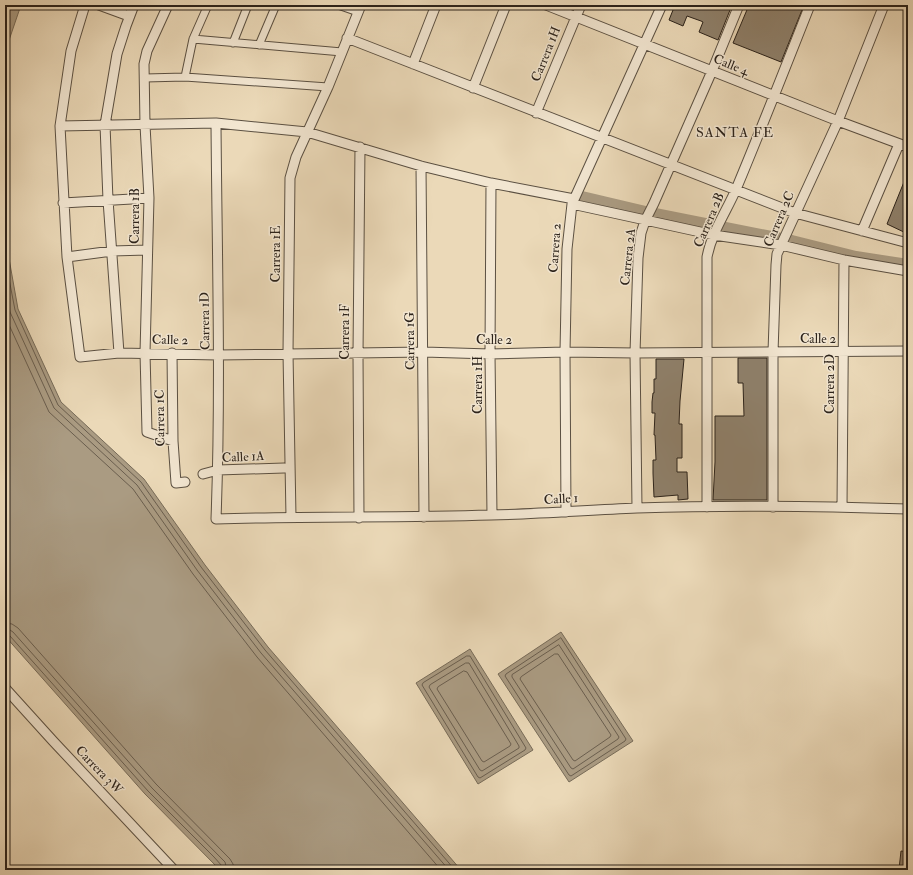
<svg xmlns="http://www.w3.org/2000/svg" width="913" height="875" font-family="'IM FELL Double Pica',serif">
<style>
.water{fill:#aa9b82;stroke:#776b58}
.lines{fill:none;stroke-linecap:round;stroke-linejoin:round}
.shore{stroke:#6a5e4e;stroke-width:1}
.canal{stroke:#aa9b82;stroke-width:10}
.building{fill:#8f816c;stroke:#2b221a}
.pedestrian-casing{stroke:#5b5042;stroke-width:9}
.minor-casing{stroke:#5b5042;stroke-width:11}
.pedestrian{stroke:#f2e6d1;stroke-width:7}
.minor{stroke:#f2e6d1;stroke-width:9}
.labels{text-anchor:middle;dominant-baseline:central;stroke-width:3;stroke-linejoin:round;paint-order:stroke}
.street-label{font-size:13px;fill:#2b221a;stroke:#f2e6d1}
.neighbourhood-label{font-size:14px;letter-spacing:1px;fill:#2b221a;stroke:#f2e6d1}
</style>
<rect width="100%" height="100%" fill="#ebd9b8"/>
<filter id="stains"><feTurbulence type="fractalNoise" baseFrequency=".005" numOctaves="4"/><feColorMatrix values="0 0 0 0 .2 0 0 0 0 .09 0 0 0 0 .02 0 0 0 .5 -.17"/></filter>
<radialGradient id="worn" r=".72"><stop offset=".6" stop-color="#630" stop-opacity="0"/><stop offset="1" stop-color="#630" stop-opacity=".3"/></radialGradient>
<!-- water -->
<path class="water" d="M5 5H21L5 52Z
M5 236 18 309 61 402 144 479 205 565 268 647 461 870H220L145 794 5 636Z
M561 632 633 741 569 782 498 674Z
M470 649 533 750 478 784 416 683Z"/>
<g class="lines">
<!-- shore -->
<path class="shore" d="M5 258 15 310 58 405 141 482 201 567 265 650 455 870
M5 286 10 312 54 408 137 485 197 570 261 653 449 870
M5 316 49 412 133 489 193 574 257 657 441 870
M5 623 12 624 18 628 156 784 230 859 233 864 234 870
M5 629 10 630 13 632 152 788 225 862 227 870
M5 634 10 636 148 791 214 857 222 866V870
M561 638 626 739 625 741 571 776 569 775 505 676 506 674 559 639Z
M559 645 619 737 618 739 573 769 571 768 512 677V675Z
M555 654H558L611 735 610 737 575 761 573 760 520 679 521 677Z
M467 656H470L526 748 525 750 480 778 478 777 422 685 423 683Z
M466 663H469L519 746V748L482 771 480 770 429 687 430 685Z
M464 671 467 672 511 744 510 746 484 762 482 761 437 689 438 687Z"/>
<!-- canal -->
<path class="canal" d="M578 195 650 212 792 240 856 256 908 264"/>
</g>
<!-- building -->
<path class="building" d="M675 5H732L718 40 699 32 703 22 701 21 687 16 683 26 669 20Z
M749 5H804L781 62 733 43Z
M908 172V234L887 224Z
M738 358H767V500H713L715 462V416H744L743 383H738Z
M656 359H684L680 401 679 424H682V458H677V472H687L688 499 678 500V495L654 497 653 473V460H656L655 435H654L655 413H652V402L653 393H654V379H656Z
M901 851 908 852V870L899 869Z"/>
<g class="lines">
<!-- pedestrian casing -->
<g class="pedestrian-casing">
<path id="pedestrian" d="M338 5 358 12
M193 39 342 52
M233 43 248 5
M259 45 276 5
M185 77 193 39 208 5
M145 78 185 77 328 87"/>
</g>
<!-- minor casing -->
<g class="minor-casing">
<path id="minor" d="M85 5 71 51 60 126 67 257 80 357 119 353 218 355 424 352 490 354 565 352 635 353 908 351
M99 5 129 16
M168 5 147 51 144 64 145 125 149 198 145 353 147 432 173 441
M546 5 838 121 908 147
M347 38 795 213 908 243
M413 64 436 5
M473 88 506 5
M536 113 581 5
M216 123C217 255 221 387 216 519 308 516 399 518 491 515 540 514 588 510 637 508 727 505 818 506 908 509
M60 126 216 123 307 132 421 166 491 183 574 199
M421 166 424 517
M491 183 490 354 492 515
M63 203 149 198
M572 204 714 235 781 245 844 260 908 271
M862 231 899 144
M67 257 112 251 147 250
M119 353 108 200 105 125 117 54 126 26 134 5
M172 353 173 441 176 483 185 482
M203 474 218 470 284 468
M707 507V257C712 231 727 211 737 187 762 127 786 66 810 5
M773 507V352L776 265 777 254 838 121 884 5
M842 507 844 260
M637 508 635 353 638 258 641 233 645 221 654 203 712 71 739 5
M566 512 565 352 567 249 572 204 662 5
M291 517 288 353 290 178 296 157 328 87 361 5
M359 518 358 354 360 147
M5 688 53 741 174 870"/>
</g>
<!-- pedestrian -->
<use href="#pedestrian" class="pedestrian"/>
<!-- minor -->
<use href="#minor" class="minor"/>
</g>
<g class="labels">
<!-- street labels -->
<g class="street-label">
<text transform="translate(546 54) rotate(-68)">Carrera 1H</text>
<text transform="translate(731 65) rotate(22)">Calle 4</text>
<text transform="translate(135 216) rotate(-90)">Carrera 1B</text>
<text transform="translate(779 219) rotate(-67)">Carrera 2C</text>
<text transform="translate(709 220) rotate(-67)">Carrera 2B</text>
<text transform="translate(555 248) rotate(-86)">Carrera 2</text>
<text transform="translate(276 254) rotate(-90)">Carrera 1E</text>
<text transform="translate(628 257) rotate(-84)">Carrera 2A</text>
<text transform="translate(205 321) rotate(-91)">Carrera 1D</text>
<text transform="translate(345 332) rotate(-90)">Carrera 1F</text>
<text x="818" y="339">Calle 2</text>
<text transform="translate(170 340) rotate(1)">Calle 2</text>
<text x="494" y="340">Calle 2</text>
<text transform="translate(410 341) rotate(-91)">Carrera 1G</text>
<text transform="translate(830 384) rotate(-90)">Carrera 2D</text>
<text transform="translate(478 385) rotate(-90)">Carrera 1H</text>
<text transform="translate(160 418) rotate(-91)">Carrera 1C</text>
<text transform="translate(243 457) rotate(-3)">Calle 1A</text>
<text transform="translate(561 499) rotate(-3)">Calle 1</text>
<text transform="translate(99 770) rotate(46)">Carrera 3W</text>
</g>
<!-- neighbourhood labels -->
<g class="neighbourhood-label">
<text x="735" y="132">SANTA FE</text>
</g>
</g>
<!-- margin -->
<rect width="913" height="875" fill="none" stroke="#ebd9b8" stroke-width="20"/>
<rect x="6" y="6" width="901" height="863" fill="none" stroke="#2b221a" stroke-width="2"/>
<rect x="10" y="10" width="893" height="855" fill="none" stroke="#2b221a"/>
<rect width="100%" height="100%" filter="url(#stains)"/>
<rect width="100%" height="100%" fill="url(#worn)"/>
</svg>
